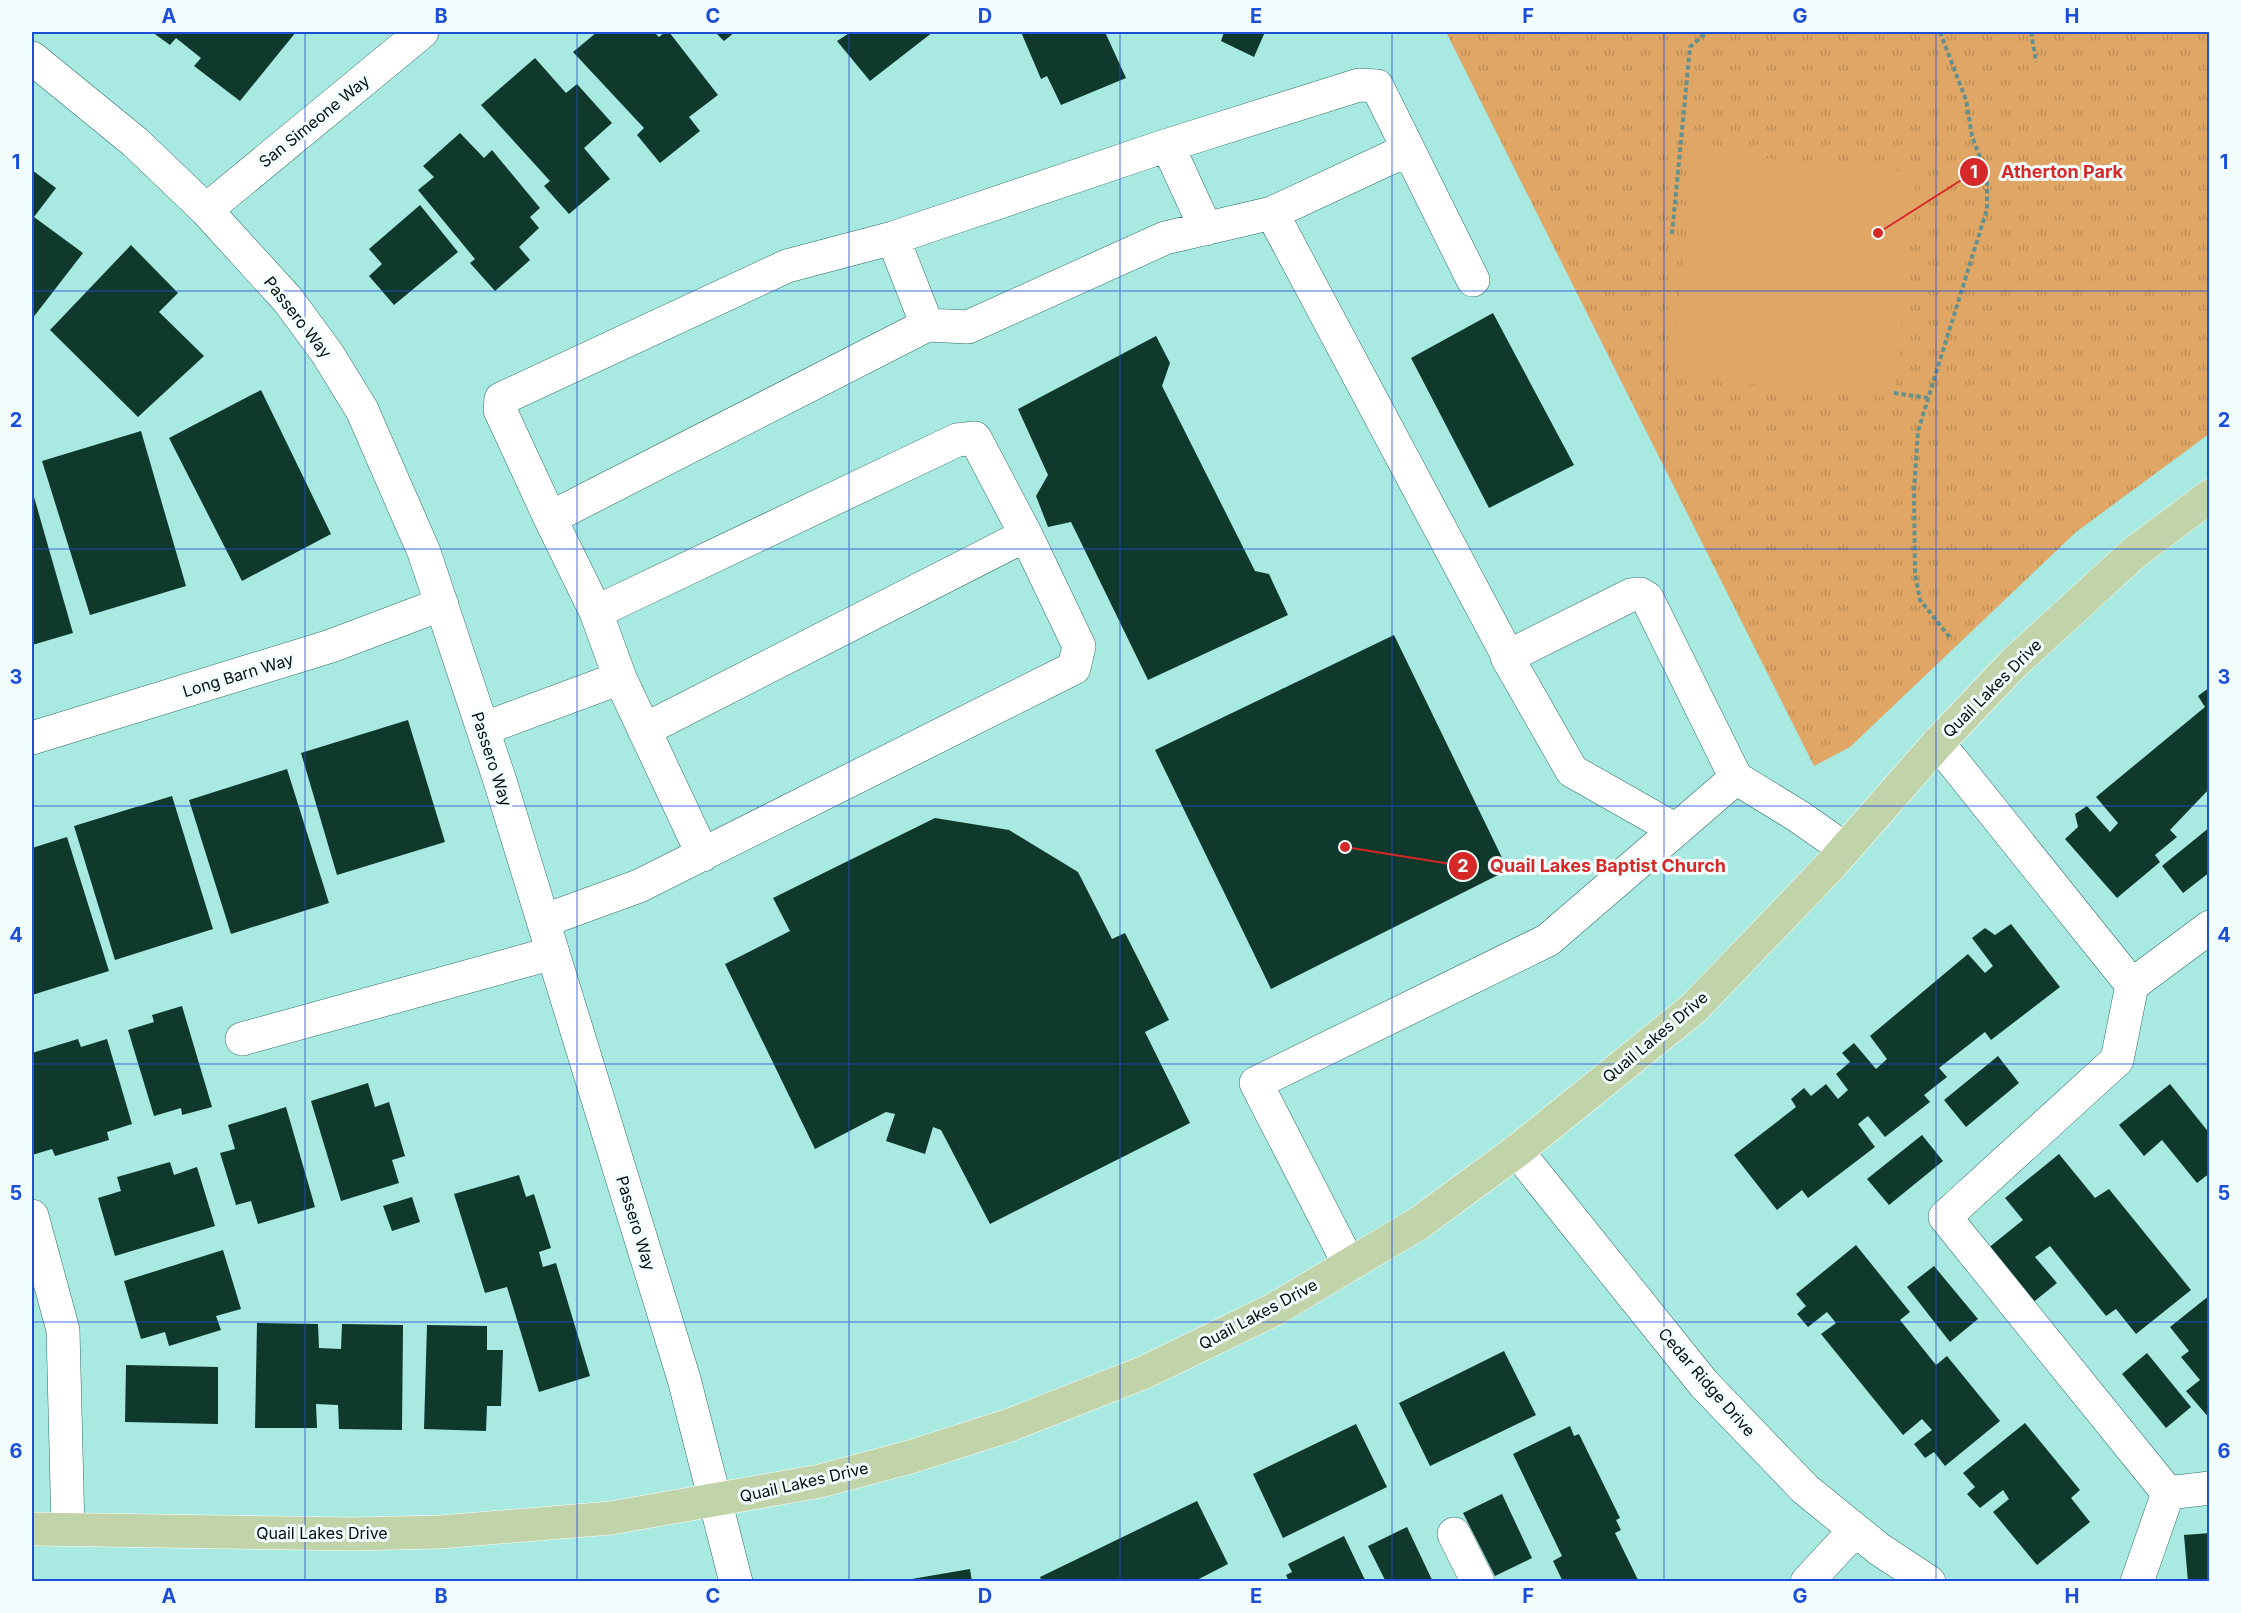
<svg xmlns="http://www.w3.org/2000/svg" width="2241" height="1613" font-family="Inter,sans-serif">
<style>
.grass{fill:url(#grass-tufts)}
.garden{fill:#e0a665}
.building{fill:#0f392c}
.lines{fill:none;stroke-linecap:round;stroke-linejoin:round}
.minor-casing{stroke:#2d6e69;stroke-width:34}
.major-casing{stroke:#fff;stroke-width:34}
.path{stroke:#64918c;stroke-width:4;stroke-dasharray:4.5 3;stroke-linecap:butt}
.minor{stroke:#fff;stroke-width:33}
.major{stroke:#c1d3a8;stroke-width:33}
.grid{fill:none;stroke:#1d4ed8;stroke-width:1.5;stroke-opacity:0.55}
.labels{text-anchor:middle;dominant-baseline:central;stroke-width:6;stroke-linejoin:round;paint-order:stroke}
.street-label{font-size:16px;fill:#00100e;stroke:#f2fefd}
.leader{fill:none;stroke:#d62828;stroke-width:2}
.callout-dot{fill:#d62828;stroke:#f2fefd;stroke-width:2}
.mark-label{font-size:18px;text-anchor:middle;font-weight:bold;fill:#fff}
.callout-label{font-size:18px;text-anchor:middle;font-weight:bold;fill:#d62828;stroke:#f2fefd;stroke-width:6;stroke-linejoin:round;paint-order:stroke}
.neatline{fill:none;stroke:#1d4ed8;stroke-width:2}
.grid-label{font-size:20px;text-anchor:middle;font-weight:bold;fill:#1d4ed8}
</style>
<defs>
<pattern id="grass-tufts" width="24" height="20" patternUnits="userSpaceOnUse" patternTransform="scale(1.5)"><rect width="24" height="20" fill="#e0a665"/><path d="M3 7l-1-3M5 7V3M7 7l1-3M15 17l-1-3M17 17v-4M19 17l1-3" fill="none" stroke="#be8e56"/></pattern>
</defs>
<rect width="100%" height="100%" fill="#a8e9e2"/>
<!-- grass -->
<path class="grass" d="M1446 32H2209V434L2076 532 1850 747 1814 766Z"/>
<!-- garden -->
<path class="garden" d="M1694 151 1916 173 1894 398 1672 376Z"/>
<!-- building -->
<path class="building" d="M152 32H296L240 101 194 66 201 58 176 38 170 45Z
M597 32H654L659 37 665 32H669L718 95 689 117 700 131 660 163 637 135 644 128 573 52Z
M715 32H735L724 41Z
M851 32H933L870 81 837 41Z
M1021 32H1105L1126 78 1061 105 1047 76 1041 79Z
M1224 32H1265L1254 57 1221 41Z
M535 58 566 93 577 84 612 123 584 148 610 179 569 214 544 186 550 181 481 105Z
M460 133 484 158 492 150 540 208 530 217 539 228 519 247 530 260 495 291 470 263 475 259 418 190 434 177 423 166Z
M32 170 56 188 34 217 83 253 32 319Z
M420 205 458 252 394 305 369 276 382 264 369 249Z
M131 245 178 293 159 312 204 356 138 417 50 330Z
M1493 313 1574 465 1489 508 1411 358Z
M1156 336 1170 363 1162 386 1255 571 1269 574 1288 615 1148 680 1071 522 1048 527 1036 496 1048 475 1018 409Z
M261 390 331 534 242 581 169 438Z
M141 431 186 586 90 615 42 461Z
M32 490 73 633 32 645Z
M1394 635 1508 870 1271 989 1155 750Z
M2210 687V788L2170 830 2177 837 2155 855 2160 862 2117 898 2065 839 2078 827 2075 814 2087 806 2110 832 2118 823 2096 797 2205 707 2198 696Z
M408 720 445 842 337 875 301 753Z
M287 769 329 903 231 934 189 800Z
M172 796 213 929 115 960 74 826Z
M935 818 1009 830 1078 872 1112 939 1125 933 1169 1020 1145 1032 1190 1123 990 1224 941 1130 933 1127 925 1154 886 1141 895 1114 886 1112 815 1149 725 964 790 931 773 898Z
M2210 827V872L2183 893 2162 866Z
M67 837 109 971 32 995V848Z
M2011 924 2060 987 1991 1040 1985 1032 1939 1068 1947 1077 1924 1095 1930 1102 1885 1137 1868 1116 1858 1124 1875 1147 1808 1198 1802 1190 1777 1210 1734 1155 1796 1107 1791 1099 1804 1088 1811 1096 1826 1084 1838 1099 1848 1090 1836 1074 1850 1062 1842 1053 1854 1043 1876 1069 1887 1059 1870 1036 1968 954 1985 973 1993 966 1972 938 1985 928 1995 935Z
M182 1006 212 1107 182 1115 181 1108 154 1116 128 1030 154 1022 152 1015Z
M78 1039 81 1047 107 1039 132 1124 107 1132 109 1140 55 1156 52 1149 32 1155V1053Z
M1998 1056 2019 1083 1966 1127 1944 1100Z
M368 1083 375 1107 389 1102 405 1156 392 1160 399 1183 341 1201 311 1101Z
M2170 1084 2210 1134V1173L2197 1183 2162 1140 2144 1156 2119 1125Z
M286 1107 315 1207 258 1224 251 1201 236 1205 220 1153 235 1149 228 1125Z
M1922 1135 1943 1161 1889 1205 1867 1179Z
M2059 1154 2095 1198 2109 1189 2191 1290 2136 1334 2116 1309 2106 1316 2050 1246 2035 1257 2057 1283 2031 1304 1987 1249 2023 1220 2005 1198Z
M170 1162 174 1175 197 1167 215 1226 115 1256 98 1198 121 1191 117 1177Z
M519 1175 526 1197 534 1194 551 1248 539 1252 543 1267 556 1263 590 1376 539 1392 507 1287 485 1293 454 1194Z
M412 1197 420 1222 392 1231 383 1206Z
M1856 1245 1910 1312 1900 1320 1936 1365 1947 1356 2000 1421 1945 1466 1934 1452 1925 1458 1914 1444 1932 1430 1922 1419 1903 1435 1821 1334 1836 1323 1827 1312 1808 1327 1797 1314 1806 1306 1796 1294Z
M223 1250 241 1309 216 1316 221 1330 169 1346 165 1332 141 1339 124 1281Z
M1934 1266 1978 1319 1950 1342 1907 1287Z
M2210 1295V1419L2186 1391 2200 1380 2181 1357 2189 1351 2170 1327Z
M257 1323 318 1324 319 1348 341 1349 342 1324 403 1325 402 1430 339 1429 338 1405 316 1404 317 1428H255Z
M427 1325 487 1326V1350H503L501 1406H487L486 1431 424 1429Z
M1504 1351 1536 1415 1430 1466 1399 1403Z
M2147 1353 2191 1407 2166 1428 2122 1374Z
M126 1365 218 1367V1424L125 1422Z
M2025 1423 2080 1490 2071 1498 2090 1522 2037 1565 1993 1512 2009 1499 2003 1490 1980 1508 1967 1494 1975 1487 1963 1473Z
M1356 1424 1387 1487 1283 1538 1253 1474Z
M1570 1426 1574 1436 1579 1434 1620 1518 1616 1520 1621 1530 1615 1533 1639 1582H1563L1553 1561 1562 1556 1513 1454Z
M1502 1494 1532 1558 1495 1576 1463 1513Z
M1197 1501 1228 1564 1193 1582H1042L1040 1577Z
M1407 1527 1433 1582H1386L1368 1546Z
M2210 1533V1582H2188L2184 1535Z
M1344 1536 1366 1582H1289L1286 1575 1292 1572 1288 1564Z
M970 1569 972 1582H906V1580Z"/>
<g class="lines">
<!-- minor casing -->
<g class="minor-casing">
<path id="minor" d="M32 58 135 142 206 210 288 300 327 353 362 410 424 552 500 781 684 1379 736 1582
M1168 146 1206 229
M1407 150 1272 213 1508 656
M206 210 422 32
M893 238 927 325
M550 518 500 410 501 399 787 266 893 238 1162 147 1359 85 1377 86 1473 280
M483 729 620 678
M644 730 1026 535
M32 738 331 646 442 604
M1938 743 2132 985
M1676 830 1572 771 1507 657 1631 595 1640 594 1647 598 1736 778
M703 855 620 678 596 612 550 518 927 325 968 327 1165 238 1272 213
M543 921 639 886 1074 668 1079 646 1026 535 975 438 957 440 596 612
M2210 927 2132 985 2117 1060 1945 1217 2168 1493 2210 1488
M242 1039 553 953
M1517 1151 1704 1384 1805 1489 1879 1549 1929 1582
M32 1216 63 1330 68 1529
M1349 1264 1256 1083 1548 940 1736 778 1798 816 1845 849
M1454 1534 1478 1582
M1807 1582 1855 1530
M2137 1582 2168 1493"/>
</g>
<!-- major casing -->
<g class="major-casing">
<path id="major" d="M32 1529 352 1534 440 1532 611 1518 820 1481 910 1457 1010 1425 1145 1372 1275 1309 1419 1223 1517 1151 1694 1008 1832 864 1938 743 2014 663 2134 553 2210 496"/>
</g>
<!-- path -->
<path class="path" d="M1940 32 1966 100 1972 136 1987 176V209L1918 431 1914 490 1915 574 1920 600 1951 639
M2031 32 2036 62
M1672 234 1690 47 1707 32
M1894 393 1928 398"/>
<!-- minor -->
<use href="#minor" class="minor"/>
<!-- major -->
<use href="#major" class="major"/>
</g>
<!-- grid -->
<path class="grid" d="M305 32V1582M577 32V1582M849 32V1582M1120 32V1582M1392 32V1582M1664 32V1582M1936 32V1582M32 291H2210M32 549H2210M32 806H2210M32 1064H2210M32 1322H2210"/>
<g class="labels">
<!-- street labels -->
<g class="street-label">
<text transform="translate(314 121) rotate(-39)">San Simeone Way</text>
<text transform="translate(298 317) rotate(52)">Passero Way</text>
<text transform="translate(238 675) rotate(-17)">Long Barn Way</text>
<text transform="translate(1992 688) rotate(-45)">Quail Lakes Drive</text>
<text transform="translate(492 759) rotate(72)">Passero Way</text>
<text transform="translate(1655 1037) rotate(-40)">Quail Lakes Drive</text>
<text transform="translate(636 1223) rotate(73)">Passero Way</text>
<text transform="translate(1258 1314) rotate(-28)">Quail Lakes Drive</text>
<text transform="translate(1707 1382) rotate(49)">Cedar Ridge Drive</text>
<text transform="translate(804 1482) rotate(-13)">Quail Lakes Drive</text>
<text x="322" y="1533">Quail Lakes Drive</text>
</g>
</g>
<!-- callouts -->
<path class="leader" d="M1878 233L1974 172M1345 847L1463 866"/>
<g class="callout-dot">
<circle cx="1878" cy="233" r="6"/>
<circle cx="1345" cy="847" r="6"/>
<circle cx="1974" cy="172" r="15"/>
<circle cx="1463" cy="866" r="15"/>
</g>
<g class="mark-label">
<text x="1974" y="178">1</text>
<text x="1463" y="872">2</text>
</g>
<g class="callout-label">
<text x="2062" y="178">Atherton Park</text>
<text x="1608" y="872">Quail Lakes Baptist Church</text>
</g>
<!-- border -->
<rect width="2241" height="1613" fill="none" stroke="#f2fefd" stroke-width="66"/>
<rect x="33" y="33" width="2175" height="1547" class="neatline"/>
<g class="grid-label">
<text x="169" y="23">A</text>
<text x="441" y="23">B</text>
<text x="713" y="23">C</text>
<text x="985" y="23">D</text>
<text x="1256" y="23">E</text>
<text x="1528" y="23">F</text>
<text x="1800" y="23">G</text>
<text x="2072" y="23">H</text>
<text x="16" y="169">1</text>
<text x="2224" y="169">1</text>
<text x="16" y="427">2</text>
<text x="2224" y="427">2</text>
<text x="16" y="684">3</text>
<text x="2224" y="684">3</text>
<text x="16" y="942">4</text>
<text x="2224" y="942">4</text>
<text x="16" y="1200">5</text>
<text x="2224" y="1200">5</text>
<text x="16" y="1458">6</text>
<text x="2224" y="1458">6</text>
<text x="169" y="1603">A</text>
<text x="441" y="1603">B</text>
<text x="713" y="1603">C</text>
<text x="985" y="1603">D</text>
<text x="1256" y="1603">E</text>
<text x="1528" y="1603">F</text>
<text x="1800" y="1603">G</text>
<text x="2072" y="1603">H</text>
</g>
</svg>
